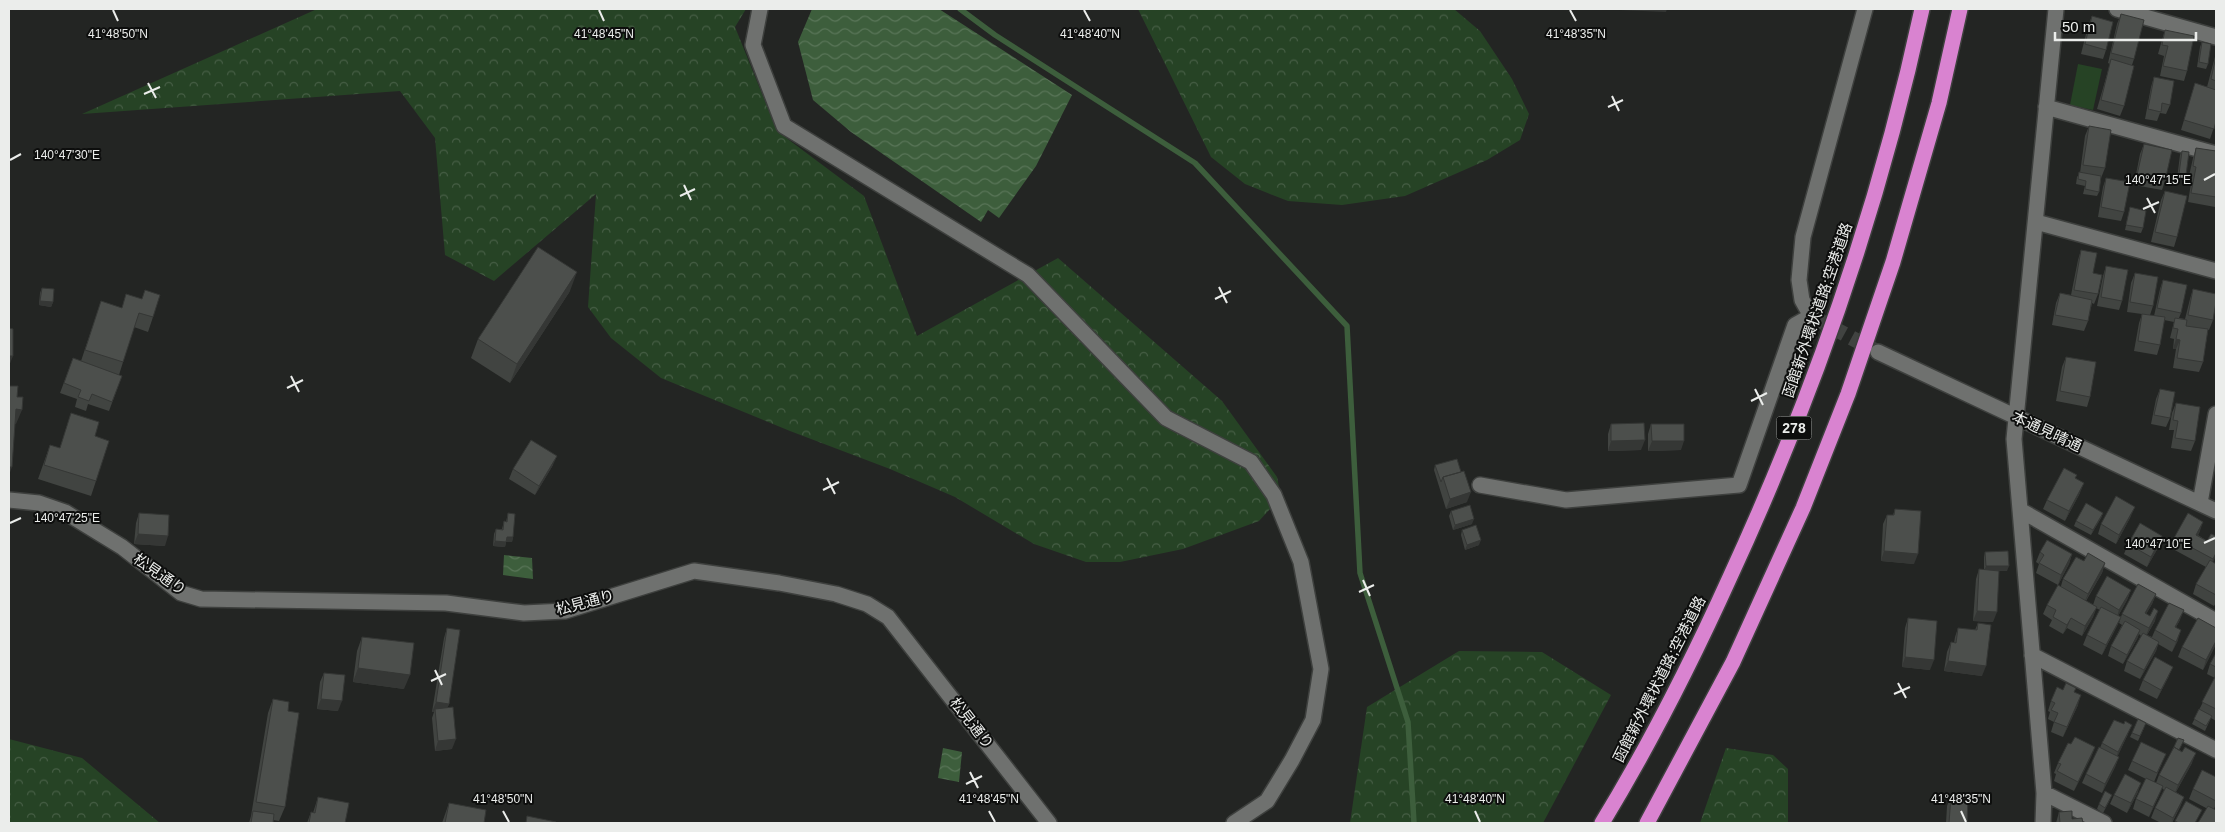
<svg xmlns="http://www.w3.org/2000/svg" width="2225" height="832" font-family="Helvetica,'Noto Sans JP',sans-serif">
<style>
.forest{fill:url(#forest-crowns)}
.park{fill:#264325}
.water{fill:url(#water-waves)}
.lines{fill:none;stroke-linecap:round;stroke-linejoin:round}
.stream{stroke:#3d5e3c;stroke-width:5.5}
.minor-tunnel{stroke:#414341;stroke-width:15;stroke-dasharray:15 8;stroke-linecap:butt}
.minor-casing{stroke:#3e403e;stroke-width:18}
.highway-casing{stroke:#3e403e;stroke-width:18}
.minor{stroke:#6f716f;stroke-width:15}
.highway{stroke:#d983d0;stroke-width:15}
.wall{fill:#414441}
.shaded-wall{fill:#353735}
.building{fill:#4c4f4c;stroke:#353735}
.ticks{fill:none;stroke:#ebedeb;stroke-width:2}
.labels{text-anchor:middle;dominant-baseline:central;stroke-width:4;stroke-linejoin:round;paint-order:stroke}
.shield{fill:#0d0e0d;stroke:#a8aaa8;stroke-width:1}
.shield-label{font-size:14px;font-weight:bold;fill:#ebedeb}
.street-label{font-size:15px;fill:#ebedeb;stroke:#0d0e0d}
.ticks-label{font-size:12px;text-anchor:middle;fill:#ebedeb;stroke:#0d0e0d;stroke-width:4;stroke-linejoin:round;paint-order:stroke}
</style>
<defs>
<pattern id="forest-crowns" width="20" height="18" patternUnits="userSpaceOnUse" patternTransform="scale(1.25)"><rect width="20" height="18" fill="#264325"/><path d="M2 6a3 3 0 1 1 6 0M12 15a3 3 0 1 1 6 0" fill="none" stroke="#465e45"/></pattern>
<pattern id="water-waves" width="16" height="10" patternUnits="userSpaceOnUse" patternTransform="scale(1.25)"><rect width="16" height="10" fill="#3d5e3c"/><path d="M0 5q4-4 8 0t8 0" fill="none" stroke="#597558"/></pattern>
</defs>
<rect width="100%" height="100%" fill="#232523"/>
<!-- forest -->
<path class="forest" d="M317 9H746L735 27 777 131 864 196 917 336 1058 258 1222 401 1277 477 1281 497 1259 521 1183 549 1120 562H1086L1034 544 955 497 890 469 790 431 661 378 611 338 588 307 596 194 494 281 445 255 435 138 400 91 82 114Z
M1138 9H1454L1480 31 1512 79 1529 114 1520 140 1487 160 1405 196 1342 205 1288 201 1245 184 1211 157Z
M1459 651 1542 652 1611 695 1543 823H1350L1367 707Z
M9 739 82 758 160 823H9Z
M1726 748 1773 755 1788 769V823H1700Z"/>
<!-- park -->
<path class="park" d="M2078 64 2102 69 2093 110 2070 105Z"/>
<!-- water -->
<path class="water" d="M812 9H939L1072 95 1036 166 999 218 988 210 981 222 851 132 813 100 798 42Z
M504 555 532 558 533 579 503 575Z
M943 748 962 752 959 782 938 778Z"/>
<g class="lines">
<!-- stream -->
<path class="stream" d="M960 9 995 35 1195 163 1347 326 1360 573 1408 722 1414 823"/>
<!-- minor-tunnel -->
<path class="minor-tunnel" d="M1811 316 1876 351"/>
<!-- minor casing -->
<g class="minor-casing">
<path id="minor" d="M760 9 753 45 784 126 1028 275 1166 418 1251 462 1274 495 1301 562 1321 669 1313 720 1292 760 1267 801 1234 823
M2117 9 2216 37
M2046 107 2216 154
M2036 222 2216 271
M1878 352 2216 511
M1480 485 1566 500 1739 485 1795 325 1811 316 1802 300 1799 280 1803 237 1865 9
M9 500 39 503 65 512 122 547 181 593 201 599 446 603 524 613 565 611 694 571 779 583 836 594 867 604 888 617 1049 823
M2200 503 2216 414
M2020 510 2216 621
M2032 655 2216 750
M2044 793 2104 823
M2043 823 2044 793 2014 439 2056 9"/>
</g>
<!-- highway casing -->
<g class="highway-casing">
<path id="highway" d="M1602 823C1650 744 1692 661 1730 577 1814 395 1880 204 1922 9
M1647 823 1733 662 1803 508 1848 394 1893 262 1939 103 1960 9"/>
</g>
<!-- minor -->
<use href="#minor" class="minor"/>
<!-- highway -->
<use href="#highway" class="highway"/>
</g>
<!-- wall -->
<path class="wall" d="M2121 14 2134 59 2132 65 2124 106 2120 116 2097 109 2110 64 2108 63 2117 24Z
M2092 16 2106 50 2103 59 2081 54 2088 26Z
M2165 30 2187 71 2184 81 2160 76 2164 56 2158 54 2162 40Z
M2202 42 2208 64 2206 69 2197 67 2200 47Z
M2216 53V121L2210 139 2181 130 2195 83 2207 87Z
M2154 77 2170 105 2166 114 2160 113 2157 121 2145 119 2151 87Z
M2089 126 2105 168 2101 178 2099 192 2097 196 2083 194 2085 186 2076 184 2077 177 2080 173 2085 136Z
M2144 144 2165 181 2162 190 2134 185 2140 154Z
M2196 148 2216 151V205L2215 207 2188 202 2192 177 2189 176 2193 158Z
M2182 151 2184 180 2177 179 2180 155Z
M2106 178 2124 212 2121 221 2098 217 2103 187Z
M2165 191 2177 237 2174 247 2151 242 2161 200Z
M2130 207 2143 228 2141 233 2125 230Z
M2081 250 2093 273 2098 294 2094 304 2092 303 2088 321 2084 331 2052 325 2056 303 2060 293 2071 295 2078 260Z
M2106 266 2122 301 2119 310 2097 306 2103 276Z
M2135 273 2153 306 2150 315 2154 316 2160 289 2163 280 2181 313 2179 318 2185 319 2190 299 2193 289 2213 320 2209 330H2208L2203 362 2199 372 2173 368 2176 349H2173L2174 339 2170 338 2174 322 2164 320 2160 345 2157 355 2134 351 2139 323 2142 314 2127 312 2131 283Z
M42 288 53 302 51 307 39 305 40 293Z
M145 290 153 317 148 332 134 327 119 375 122 376 109 411 88 404 86 411 75 407 77 399 60 393 73 358 81 361 101 301 122 308 126 294 142 299Z
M570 291 510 383 471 358 478 339Z
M2066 357 2090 397 2087 407 2056 401 2062 367Z
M2160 389 2170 418 2166 427 2151 424 2156 399Z
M2176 403 2195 441 2191 451 2171 448 2174 430H2169L2172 413Z
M71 413 95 436 96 481 91 496 38 479 50 445 60 448Z
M1611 424 1641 450 1608 451V434Z
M1651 424 1681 450 1648 451V434Z
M553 465 535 495 509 479 513 469Z
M1435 465 1467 502 1446 509 1434 470Z
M2075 478 2080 493 2065 521 2043 509 2047 500Z
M1895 509 1914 564 1881 561 1883 524 1887 515H1893Z
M1451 511 1472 524 1453 530 1449 516Z
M139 513 165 546 134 544 136 523Z
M508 513 513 537 512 542H506L505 547 493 546 494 534 496 529H502L504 521 506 522Z
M2103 513 2101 518 2091 535 2074 526 2076 521Z
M2131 516 2116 544 2098 534 2101 524Z
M1462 530 1479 545 1465 550 1461 535Z
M2200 531 2198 535 2207 541 2216 536 2213 562 2216 564V603L2214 606 2193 594 2196 584 2206 567 2171 548 2174 538Z
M2162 536 2159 546 2147 567 2124 554 2128 544Z
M1985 552 2007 571H1999L1993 622 1973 621 1976 579 1979 569 1984 570V557Z
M2040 552 2072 554 2069 564 2058 585 2036 573 2039 564 2036 562Z
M2084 561 2105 563 2102 573 2086 601 2093 605 2096 596 2131 590 2127 600 2118 616 2121 617 2117 626 2102 655 2083 645 2087 635 2100 610 2096 608 2093 617 2082 636 2067 628 2063 634 2049 626 2052 620 2043 614 2047 605 2061 586 2063 579Z
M2156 594 2152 604 2146 614 2155 621 2147 635 2152 637 2155 630 2180 620 2176 627 2178 640 2172 652 2158 644 2156 651 2140 679 2124 671 2127 661 2141 636 2139 634 2137 639 2123 664 2108 656 2111 646 2122 625 2119 623 2122 614Z
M1908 618 1930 670 1902 667 1905 628Z
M1978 623 1982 676 1944 671 1947 652 1951 642 1954 643 1955 637 1958 628 1975 630Z
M447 628 449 704 447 708 452 749 435 751 432 718 434 712H432L444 638Z
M362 637 404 689 353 682 357 651Z
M2216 644 2203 670 2178 657 2182 647Z
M2216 653V721L2211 718 2205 731 2192 724 2215 678 2207 674 2210 664Z
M324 673 338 711 317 709 320 682Z
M2169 676 2157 699 2139 690 2143 680Z
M2063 690 2074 692 2078 705 2063 737 2051 732 2054 722 2048 719 2050 712 2048 711 2051 701Z
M273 699 288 711 285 807 279 821 273 820V823H249L251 816 268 713Z
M2144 728 2138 741 2130 737 2132 733Z
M2128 734 2117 757H2119L2115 767 2102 793 2082 783 2086 774 2100 748 2102 743Z
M2071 744 2095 747 2091 757 2074 791 2054 781 2056 774 2054 773 2058 763Z
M2180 750 2192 763 2176 792 2184 797 2180 807 2172 823H2161L2151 818 2155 808 2164 790 2162 788 2149 817 2133 809 2136 799 2146 779 2128 770 2132 761 2162 763 2154 782 2156 783 2159 775Z
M2216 777V804L2214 809 2206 808 2189 799 2193 789Z
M2138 792 2127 813 2110 804 2114 795Z
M1951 796 1967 823H1946L1947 806Z
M318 797 345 823H307L311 812 313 813Z
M2110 800 2103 813 2097 809 2099 804Z
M449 803 484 823H442Z
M2059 812 2072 819 2083 823H2056Z"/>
<!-- shaded-wall -->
<path class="shaded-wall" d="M1596 9H1667L1666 12Z
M2179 174 2186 175 2184 180 2177 179Z
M577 272 570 291 510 383 517 364Z
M40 301 53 302 51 307 39 305Z
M2176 339 2180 340 2176 349H2173Z
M9 356H13L9 366Z
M16 409 22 410 16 424H11Z
M1645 440 1641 450 1608 451 1611 441Z
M1652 441H1684L1681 450 1648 451Z
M557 456 553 465 535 495 539 486Z
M9 467H12L9 475Z
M2084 483 2080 493 2065 521 2069 511Z
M1471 492 1467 502 1446 509 1450 499Z
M2135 507 2131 516 2116 544 2119 535Z
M2103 513 2101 518 2091 535 2093 530Z
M1474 519 1472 524 1453 530 1455 525Z
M2203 522 2200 531 2193 545 2196 535Z
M138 534 168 536 165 546 134 544Z
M2162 536 2159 546 2147 567 2151 557Z
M507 537H513L512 542H505Z
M1481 540 1479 545 1465 550 1467 545Z
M495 541 506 542 505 547 493 546Z
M1884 551 1918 554 1914 564 1881 561Z
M2216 553V556L2210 569 2213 559Z
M2072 554 2069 564 2058 585 2061 575Z
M2105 563 2102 573 2084 603 2088 594Z
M1986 566H2009L2007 571H1984Z
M2131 590 2127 600 2116 620 2119 610Z
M2156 594 2152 604 2141 623 2145 613Z
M2097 607 2093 617 2082 636 2085 626Z
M2184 610 2180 620 2171 636 2175 627Z
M1977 611 1997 612 1993 622 1973 621Z
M2158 611 2155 621 2145 638 2149 628Z
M2121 617 2117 626 2102 655 2106 645Z
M2071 618 2067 628 2063 634 2067 625Z
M2140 630 2137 639 2123 664 2127 655Z
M2181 630 2178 640 2172 652 2176 642Z
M2216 641V644L2203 670 2206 660Z
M2159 642 2156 651 2140 679 2144 670Z
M1905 657 1934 660 1930 670 1902 667Z
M1948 661 1986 666 1982 676 1944 671Z
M2173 667 2169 676 2157 699 2161 690Z
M358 668 410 675 404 689 353 682Z
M2081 695 2078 705 2063 737 2067 727Z
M321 699 342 701 338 711 317 709Z
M436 702 449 704 445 714 435 709 434 712H432Z
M2132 725 2128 734 2115 762 2118 752Z
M456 739 452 749 435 751 438 741Z
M2095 747 2091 757 2074 791 2078 782Z
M2196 753 2192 763 2174 795 2178 785Z
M2119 757 2115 767 2102 793 2105 784Z
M2141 783 2138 792 2127 813 2131 803Z
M2163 786 2159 796 2149 817 2153 807Z
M2184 797 2180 807 2171 823 2173 818Z"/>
<!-- building -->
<path class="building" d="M2121 14 2144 20 2134 59 2111 53Z
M2092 16 2113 22 2106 50 2085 44Z
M2165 30 2194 36 2187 71 2163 66 2168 46 2162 45Z
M2202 42 2211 44 2208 64 2199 62Z
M2216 56V81L2211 79Z
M2111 59 2134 66 2124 106 2101 100Z
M2154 77 2174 81 2170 105 2162 103 2161 112 2148 109Z
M2195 83 2216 90V121L2214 129 2184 120Z
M2089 126 2111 130 2105 168 2083 165Z
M2144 144 2172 150 2165 181 2137 175Z
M2196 148 2216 151V197L2191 193 2196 167 2193 166Z
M2182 151 2189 152 2186 175 2179 174Z
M2079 172 2101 176 2099 192 2085 189 2086 181 2078 179Z
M2106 178 2130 182 2124 212 2101 207Z
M2165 191 2187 196 2177 237 2155 232Z
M2130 207 2146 211 2143 228 2126 225Z
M538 247 577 272 517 364 478 339Z
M2081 250 2097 253 2093 273 2102 275 2098 294 2074 290Z
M2106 266 2128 270 2122 301 2101 297Z
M2135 273 2158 277 2153 306 2130 302Z
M2163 280 2187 285 2181 313 2157 308Z
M42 288 54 289 53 302 40 301Z
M2193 289 2216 294V302L2213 320 2188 315Z
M145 290 160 295 153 317 139 313 123 362 85 350 101 301 122 308 126 294 142 299Z
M2060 293 2092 300 2088 321 2055 315Z
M2142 314 2165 317 2160 345 2138 341Z
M2175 318 2187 320 2186 326 2208 329 2203 362 2177 358 2180 340 2176 339 2178 329 2173 328Z
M9 328 13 329V356H9Z
M2066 357 2096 362 2090 397 2060 391Z
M73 358 122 376 112 402 92 394 89 401 78 397 81 390 64 383Z
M9 386H18L17 397H23L22 410 16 409 12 467H9Z
M2160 389 2175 392 2170 418 2154 415Z
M2176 403 2200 407 2195 441 2175 438 2178 421 2173 420Z
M71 413 99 422 95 436 109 441 96 481 44 465 50 445 60 448Z
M1644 423 1645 440 1611 441V424Z
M1651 424H1684V441H1652Z
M531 440 557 456 539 486 513 469Z
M1457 459 1461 472 1443 477 1441 482 1435 465Z
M2064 468 2077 475 2075 478 2084 483 2069 511 2047 500Z
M1464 471 1471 492 1450 499 1443 477Z
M2116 496 2135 507 2119 535 2101 524Z
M2086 503 2103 513 2093 530 2076 521Z
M1470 505 1474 519 1455 525 1451 511Z
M1895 509 1921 511 1918 554 1884 551 1887 515H1894Z
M139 513 169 515 168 536 138 534Z
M508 513 515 514 513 537H507L506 542 495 541 496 529 503 530 504 521 507 522Z
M2188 513 2203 522 2196 535 2207 541 2211 534 2216 536V553L2213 559 2174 538Z
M2140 523 2162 536 2151 557 2128 544Z
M1476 525 1481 540 1467 545 1462 530Z
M2047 540 2072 554 2061 575 2039 563 2044 555 2040 552Z
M2008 551 2009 566H1986L1985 552Z
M2088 553 2105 563 2088 594 2063 579 2076 557 2084 561Z
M2210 560 2216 564V595L2196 584Z
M1979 569 1999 571 1997 612 1977 611Z
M2107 576 2131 590 2119 610 2096 596Z
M2138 584 2156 594 2145 613 2150 616 2154 608 2158 611 2149 628 2122 614Z
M2058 585 2097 607 2085 626 2071 618 2067 625 2053 617 2056 610 2047 605Z
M2169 603 2184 610 2175 627 2181 630 2176 642 2155 630Z
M2101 607 2121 617 2106 645 2087 635Z
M1908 618 1937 621 1934 660 1905 657Z
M2198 618 2216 628V641L2206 660 2182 647Z
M2125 621 2140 630 2127 655 2111 646Z
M1978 623 1991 625 1986 666 1948 661 1951 642 1956 643 1958 628 1977 630Z
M447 628 460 630 449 704 436 702Z
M2143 633 2159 642 2144 670 2127 661Z
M362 637 414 643 410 675 358 668Z
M2216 653V667L2210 664Z
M2155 657 2173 667 2161 690 2143 680Z
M324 673 345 675 342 701 321 699Z
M2216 675V709L2202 702Z
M2066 683 2076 688 2074 692 2081 695 2067 727 2054 722 2058 713 2051 710 2055 703 2051 701 2057 687 2063 690Z
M273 699 289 702 288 711 299 713 285 807 256 802Z
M453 707 456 739 438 741 435 709Z
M2199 709 2212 716 2206 726 2194 719Z
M2138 719 2146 723 2140 736 2132 733Z
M2114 720 2124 724 2125 721 2132 725 2118 752 2102 743Z
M2075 737 2095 747 2078 782 2057 771 2061 764 2058 763 2068 743 2071 744Z
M2178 738 2184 740 2179 750 2174 747 2173 749Z
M2141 742 2166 754 2157 773 2132 761Z
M2099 747 2119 757 2105 784 2086 774Z
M2174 747 2182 752 2185 747 2196 753 2178 785 2159 775Z
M2202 770 2216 777V801L2193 789Z
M2125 774 2141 783 2131 803 2114 795Z
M2146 778 2163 786 2153 807 2136 799Z
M2166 787 2184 797 2173 818 2155 808Z
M2105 791 2112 795 2105 808 2099 804Z
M1951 796 1968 797 1967 823H1949Z
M318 797 349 803 345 823H309L311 812 315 813Z
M2186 801 2202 810 2195 823H2179L2175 821Z
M449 803 486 810 484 823H445Z
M2208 806 2216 810V823H2198Z
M253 811 274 814 273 823H251Z
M2072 811V819L2082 818 2083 823H2060L2059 812Z
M527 816 556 822V823H526Z"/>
<!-- ticks -->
<path class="ticks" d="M113 10 118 21M599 10 604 21M1084 10 1090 21M1570 10 1576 21M148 83 156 98M144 94 160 87M1612 96 1619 111M1608 107 1623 100M10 160 21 154M2204 180 2215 174M684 185 691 200M680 196 695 189M2147 198 2155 213M2143 209 2159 202M1219 287 1227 303M1215 299 1231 291M291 376 299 392M287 388 303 380M1755 389 1763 405M1751 401 1767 393M827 478 835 494M823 490 839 482M10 523 21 518M2204 543 2215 538M1363 580 1370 596M1359 592 1374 585M435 670 442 685M431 681 446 674M1898 683 1906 698M1894 694 1910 687M970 772 978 788M966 784 982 776M503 811 509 822M989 811 995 822M1475 811 1480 822M1961 811 1966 822"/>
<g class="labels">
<!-- shield labels -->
<rect class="shield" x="1776.5" y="416.5" width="35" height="23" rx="4"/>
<g class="shield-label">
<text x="1794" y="428">278</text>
</g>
<!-- street labels -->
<g class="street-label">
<text transform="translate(1817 310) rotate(-71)">函館新外環状道路;空港道路</text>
<text transform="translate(2047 431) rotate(25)">本通見晴通</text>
<text transform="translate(160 574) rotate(35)">松見通り</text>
<text transform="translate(585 602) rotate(-15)">松見通り</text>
<text transform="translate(1659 679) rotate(-63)">函館新外環状道路;空港道路</text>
<text transform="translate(972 723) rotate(52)">松見通り</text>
</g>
</g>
<g class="ticks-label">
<text x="118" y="38">41°48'50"N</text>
<text x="604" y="38">41°48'45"N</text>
<text x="1090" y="38">41°48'40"N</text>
<text x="1576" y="38">41°48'35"N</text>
<text x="67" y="159">140°47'30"E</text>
<text x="2158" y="184">140°47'15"E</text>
<text x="67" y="522">140°47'25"E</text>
<text x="2158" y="548">140°47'10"E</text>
<text x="503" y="803">41°48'50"N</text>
<text x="989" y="803">41°48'45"N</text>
<text x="1475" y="803">41°48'40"N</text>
<text x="1961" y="803">41°48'35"N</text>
</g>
<!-- border -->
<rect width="2225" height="832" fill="none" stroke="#ebedeb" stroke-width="20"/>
<!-- scale -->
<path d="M2055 32v8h141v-8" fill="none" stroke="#ebedeb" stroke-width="2.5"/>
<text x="2062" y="32" font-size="15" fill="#ebedeb" stroke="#0d0e0d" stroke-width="4" paint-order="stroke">50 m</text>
</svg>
